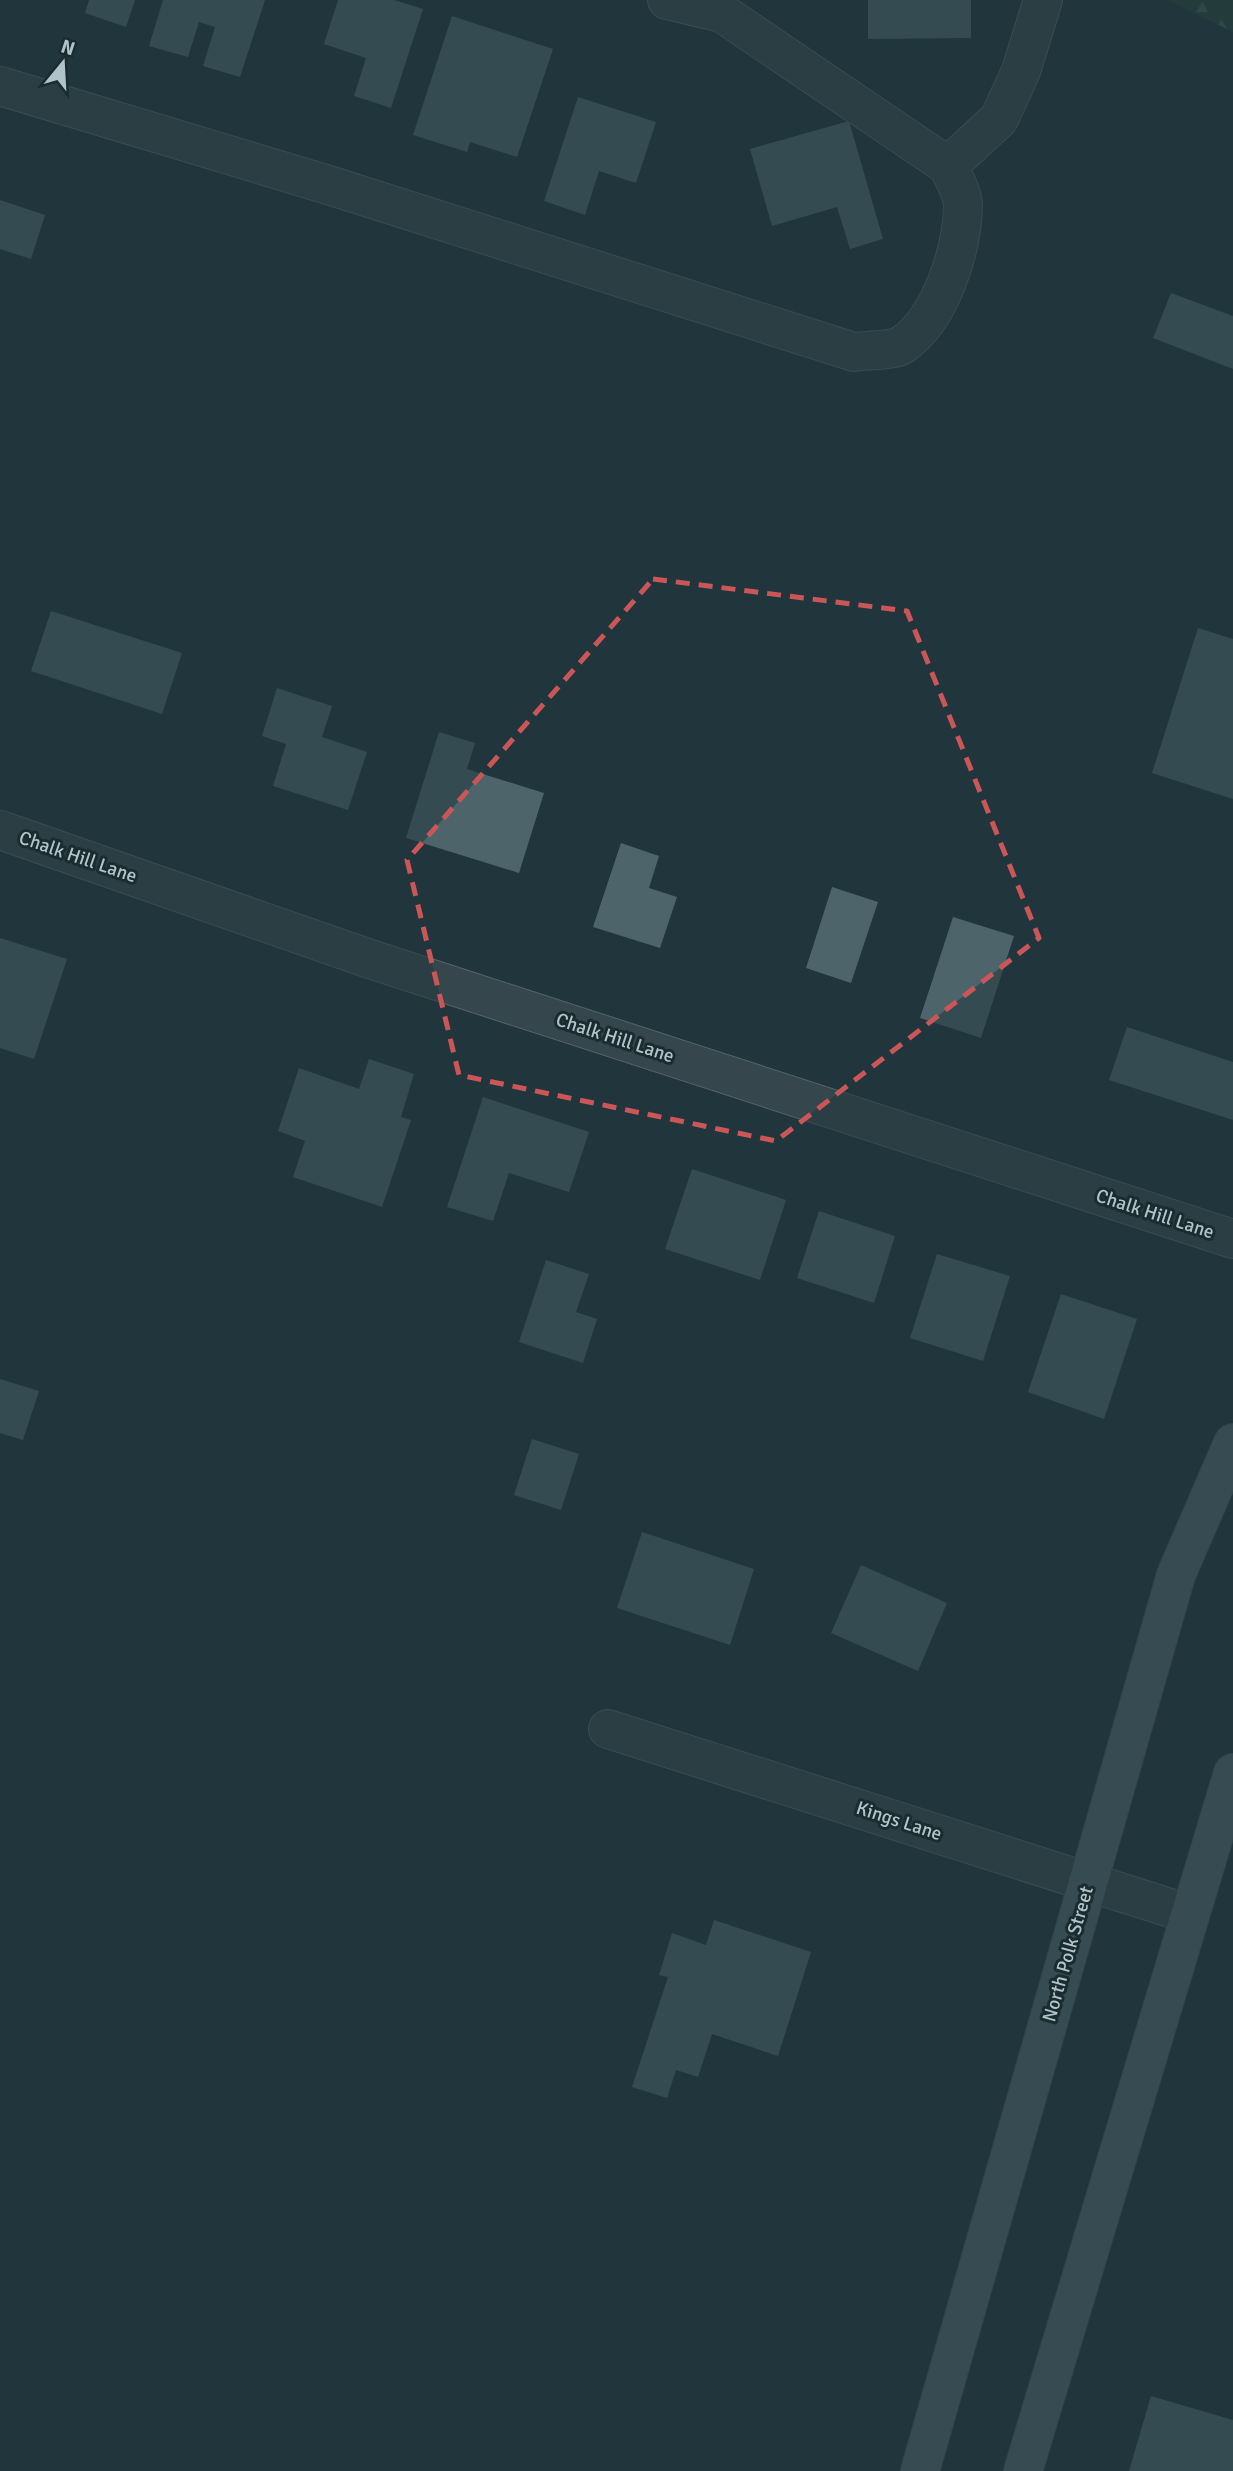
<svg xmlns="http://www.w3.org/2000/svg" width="1233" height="2471" font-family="Signika,sans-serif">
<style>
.forest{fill:url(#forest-firs)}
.building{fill:#4c646a}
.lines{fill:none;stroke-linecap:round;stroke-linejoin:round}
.minor-casing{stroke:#53656a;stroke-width:40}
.major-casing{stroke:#415358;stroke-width:40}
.minor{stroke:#35474c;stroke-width:38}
.major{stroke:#53676d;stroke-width:38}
.marked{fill:none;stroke:#cb5658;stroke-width:5;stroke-dasharray:14 9;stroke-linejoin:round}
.labels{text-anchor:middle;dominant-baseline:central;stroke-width:6;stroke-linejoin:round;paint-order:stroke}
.street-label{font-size:19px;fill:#b1c2c8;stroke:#1b2c31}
</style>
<defs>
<pattern id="forest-firs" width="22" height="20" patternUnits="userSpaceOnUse" patternTransform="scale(1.75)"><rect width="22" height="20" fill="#264139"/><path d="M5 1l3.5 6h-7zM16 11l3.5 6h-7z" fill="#435b54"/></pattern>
</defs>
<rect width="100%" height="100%" fill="#21363c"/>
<!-- forest -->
<path class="forest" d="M1168 0H1233V32Z"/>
<!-- building -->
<path class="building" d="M89 0H135L126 27 85 13Z
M163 0H265L240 77 203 66 215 27 199 22 188 57 149 46Z
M338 0H394L423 9 391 108 354 96 366 58 324 44Z
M868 0H971V38L868 39Z
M452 16 553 49 517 157 470 142 467 152 413 135Z
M578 97 656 122 636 183 599 171 585 215 544 201Z
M849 121 883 239 850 249 837 207 772 226 750 149Z
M0 200 45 215 31 259 0 249Z
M1171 293 1233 316V369L1153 338Z
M51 611 182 653 162 714 31 671Z
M1198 628 1233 639V799L1152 773Z
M277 688 332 706 322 737 367 752 348 810 273 786 286 744 262 736Z
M439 732 475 743 467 769 544 793 519 873 406 838Z
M621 843 659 856 649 888 677 897 660 948 593 927Z
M832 887 878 902 851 983 806 968Z
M953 917 1014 936 981 1038 920 1018Z
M0 938 67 959 34 1059 0 1048Z
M1127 1027 1233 1062V1120L1109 1080Z
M369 1059 414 1074 401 1117 411 1120 382 1207 293 1177 305 1141 278 1131 299 1068 359 1089Z
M483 1097 589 1132 569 1192 509 1173 493 1221 447 1207Z
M692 1169 786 1200 760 1280 665 1249Z
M819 1211 895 1236 874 1303 797 1278Z
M937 1254 1010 1276 983 1361 910 1338Z
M546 1260 589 1274 576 1312 597 1319 583 1363 519 1342Z
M1061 1294 1137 1319 1104 1419 1028 1392Z
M0 1379 39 1391 23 1440 0 1433Z
M532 1439 579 1454 561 1510 514 1495Z
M642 1532 754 1569 730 1645 617 1608Z
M861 1565 947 1603 918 1671 831 1633Z
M714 1920 811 1952 778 2056 712 2034 698 2077 676 2070 667 2098 632 2087 668 1977 659 1975 672 1933 706 1945Z
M1151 2396 1233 2420V2471H1129Z"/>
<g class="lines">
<!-- minor casing -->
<g class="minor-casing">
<path id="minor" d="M0 86 335 187 854 352C865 350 893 351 902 345 941 319 962 250 963 206 963 193 953 177 948 166L722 13 667 0
M948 166 999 119 1021 71 1043 0
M0 830 370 959 1233 1239
M608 1729 1189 1914"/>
</g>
<!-- major casing -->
<g class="major-casing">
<path id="major" d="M920 2471 1176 1575 1233 1443
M1023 2471 1233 1773"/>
</g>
<!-- minor -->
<use href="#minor" class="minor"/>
<!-- major -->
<use href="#major" class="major"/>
</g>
<!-- marked area -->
<path d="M0 0H1233V2471H0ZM653 579 907 611 1039 938 776 1141 459 1075 407 860Z" fill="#21363c" fill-opacity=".55" fill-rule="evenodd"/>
<path class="marked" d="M653 579 907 611 1039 938 776 1141 459 1075 407 860Z"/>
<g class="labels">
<!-- street labels -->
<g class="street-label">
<text transform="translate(78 857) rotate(19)">Chalk Hill Lane</text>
<text transform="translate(615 1038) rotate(18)">Chalk Hill Lane</text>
<text transform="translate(1155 1214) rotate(18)">Chalk Hill Lane</text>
<text transform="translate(899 1821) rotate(18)">Kings Lane</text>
<text transform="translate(1068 1954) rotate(-74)">North Polk Street</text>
</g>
</g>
<!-- north arrow -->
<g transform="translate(63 63) rotate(18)" stroke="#1b2c31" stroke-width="5" paint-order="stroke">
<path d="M0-5L12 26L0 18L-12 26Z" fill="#b1c2c8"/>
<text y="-10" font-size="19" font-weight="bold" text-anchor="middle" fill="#b1c2c8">N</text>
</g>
</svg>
